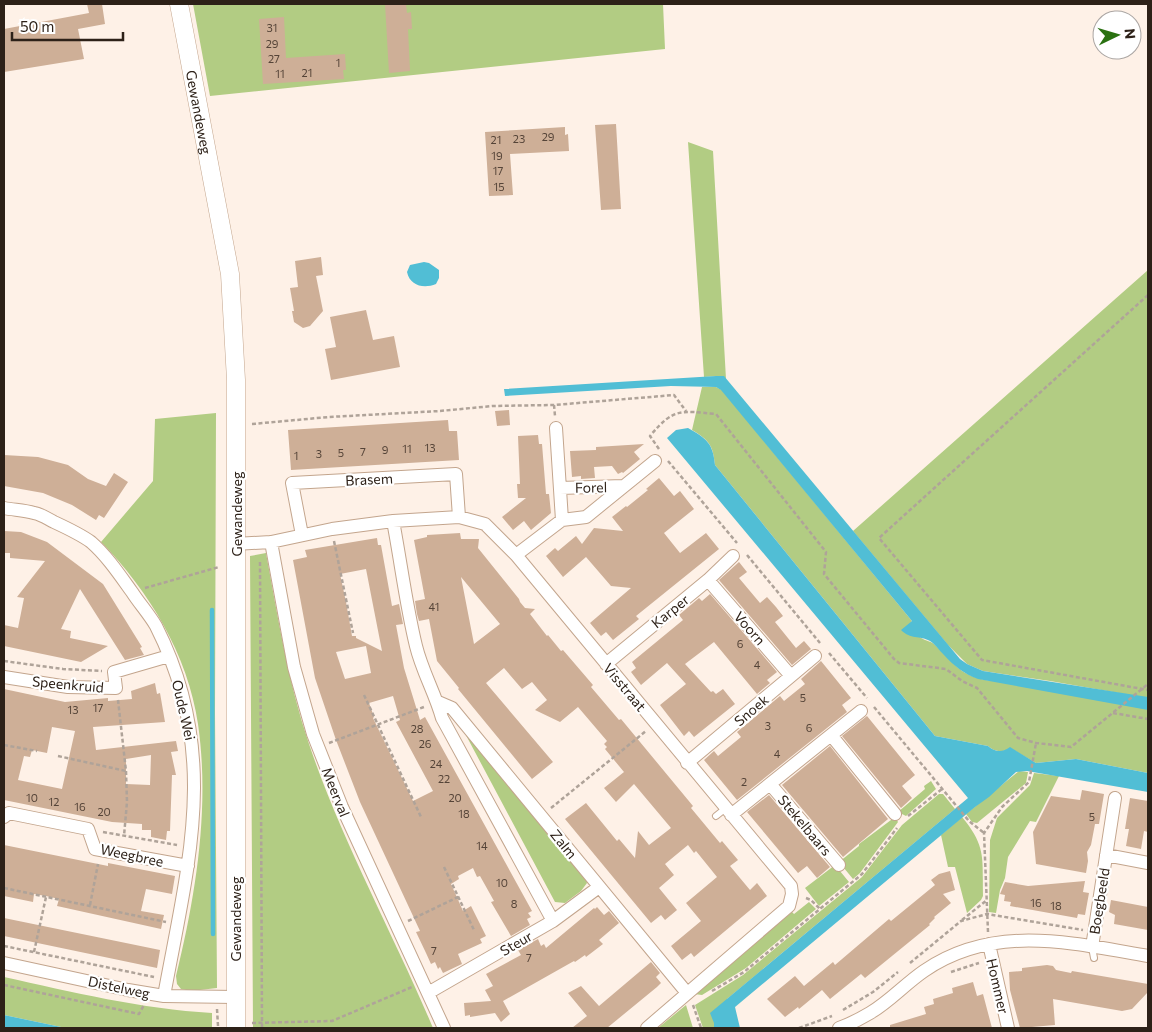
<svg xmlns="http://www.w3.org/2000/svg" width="1152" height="1032" font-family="Commissioner,sans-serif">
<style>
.green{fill:#b2cc83}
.water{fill:#51bed5}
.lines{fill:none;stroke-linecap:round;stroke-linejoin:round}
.stream{stroke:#51bed5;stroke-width:4.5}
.building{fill:#ceaf97;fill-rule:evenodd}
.lane-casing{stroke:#c3a58d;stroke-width:8}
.street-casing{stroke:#c3a58d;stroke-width:14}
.secondary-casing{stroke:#c3a58d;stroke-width:19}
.path{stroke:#afa399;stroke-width:2.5;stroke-dasharray:4 2.5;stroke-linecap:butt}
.lane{stroke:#fff;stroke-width:6}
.street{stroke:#fff;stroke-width:12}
.secondary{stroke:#fff;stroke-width:18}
.labels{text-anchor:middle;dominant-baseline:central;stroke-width:4.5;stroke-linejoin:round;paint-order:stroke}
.number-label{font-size:11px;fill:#554438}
.street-label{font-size:14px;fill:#2d2118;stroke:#fff}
</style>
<rect width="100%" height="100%" fill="#fef1e7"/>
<!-- green -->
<path class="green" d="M193 4H663L665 49 210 96Z
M688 142 713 151 726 379 721 376V377L716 376 704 377Z
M1148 270V773L1076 759 1036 763 1010 748C1002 753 995 752 988 746L935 736 715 465C713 445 709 440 692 430L702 387H716L722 390 912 621 909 625C913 629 918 637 923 639 927 641 930 641 934 644 953 661 957 674 985 680L1130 695 1050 681 983 671 967 664 948 645 853 531Z
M216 413 215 713 217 988 191 991 181 989 177 984 176 976C196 895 210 807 198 724 188 655 149 591 101 542L153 481 155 419Z
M266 553C278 617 288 682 309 744 342 842 393 933 433 1028H253L250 556Z
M460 724 584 874 587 883 581 891 565 903 555 902Z
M1019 771 1028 772 1026 783 977 823 972 822 966 814Z
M1034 773 1059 776 1036 822 1030 821 1008 857 1005 878 1000 890 996 913 989 912 990 840 997 818 1030 785Z
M931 781 936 789 906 816 898 812 925 789 924 786Z
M939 794H943L955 809 727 999 735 1007 754 991 721 1019 734 1028H703L695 1005 743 975 862 877 902 825Z
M895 817 898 822 860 873 853 879 839 862 859 846V844Z
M962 817C987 847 982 859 983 896L981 900 967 913 955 867H948L941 835Z
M835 865 849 882 819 906 805 888Z
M809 902 816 909 746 968 702 995 694 994 792 912 794 914Z
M4 977C72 992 142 1009 212 1013V1028H66L4 1015Z
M686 1005 693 1028H658Z"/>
<!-- water -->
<path class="water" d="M424 262 429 263 439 270V278L436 284C424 289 410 286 407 272L410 265Z
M716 376H724L960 659 967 664 983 671 1148 697V710L978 679C964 674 954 666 944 655 939 650 935 644 930 641 919 635 911 640 901 630L912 621 721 390 716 387 671 386 505 396 504 389Z
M688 428C707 439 713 443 715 465L935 736 988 746C995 752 1002 753 1010 747L1036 763 1076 759 1148 773V792L1027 771 1016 772 989 797 975 807 735 1007 740 1028H714V1023L710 1013 968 798 667 438 676 430Z
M4 1015 66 1028H4Z"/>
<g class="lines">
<!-- stream -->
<path class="stream" d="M212 610 213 934"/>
</g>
<!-- building -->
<path class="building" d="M87 4H102L105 24 78 29 84 59 4 72V29L89 13Z
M385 4H406L407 13 411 12 412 29H408L410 71 389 73Z
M284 17 286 58 345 54 346 70H343L344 79 263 84 259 19Z
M616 124 621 209 601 210 595 125Z
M565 127V135L568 134 569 151 510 154 513 195 489 196 485 132Z
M321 257 323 275 316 276 323 311 310 326 303 328 294 322 292 311H294L290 288 298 287 295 261Z
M366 310 373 340 394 336 400 367 331 380 325 349 336 347 330 317Z
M509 410 510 425 497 426 495 411Z
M448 420 449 431H457L459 460 291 470 288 430Z
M538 435 539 444H542L546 494H549L551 513 531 530 524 521 513 530 502 517 526 498H518L517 484H520L518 436Z
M644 444 634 452 640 459 623 473 622 472 618 474 612 466 594 467 595 478 581 479V476L572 477 570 451 596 450V447Z
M4 455 38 457 68 465 88 479 106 486 114 473 128 482 104 518 99 515 96 520 72 505 43 493 4 486Z
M659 478 674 496 680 491 694 509 664 533 680 553 706 533 719 549 636 616 639 619 613 640 606 632 601 636 590 623 631 588 611 586 586 557 563 577 546 556 555 548 558 551 576 536 582 544 594 528 623 531 612 517 626 506 627 507 648 490 646 489Z
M4 531 21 532 47 542 103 584 142 647 140 648 144 655 125 660 80 589 61 629 71 631 70 638 108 646 81 662 4 646V625L18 628 24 598 17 597 45 561 10 558V553H4Z
M460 533 461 539H479L478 548 519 599 520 602 525 608 535 609 530 614 547 636 548 635 561 651 563 650 593 685 591 687 619 720 621 719 693 806 691 808 720 843 722 841 738 860 730 866 750 890 757 883 767 896 694 957 691 953 682 960 671 946 701 921 686 903 717 877 696 851 694 853 688 845 665 864 674 875 659 888 677 910 665 920 661 915 651 923 565 819 586 803 617 841 619 839 635 858 638 831 649 845 671 828 634 784 616 802 604 788 624 772 605 749 607 747 604 744 607 741 578 707 560 722 535 710 547 700 532 682 522 689 504 668 486 683 553 762 532 779 458 689 459 688 437 661 429 619 419 621 417 614 415 601 425 599 414 540 427 537V535ZM461 577 500 624 474 644Z
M377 538 378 545H381L392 606 399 604 403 624 396 625 404 668 420 720 425 717 532 911 528 913 531 917 527 919 530 925 511 936 491 902 494 901 480 876 477 877 473 868 458 876 459 879 451 884 463 911 471 906 486 936 480 939 482 943 458 954 462 964 443 973 440 967 438 969 435 962 431 964 426 953 416 932 420 931 360 802 336 740 315 678 293 560 307 557 305 550ZM366 569 373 605 382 651 356 638V636H352L346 602 340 574ZM366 646 371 673 345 679 336 652ZM393 696 400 720 396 722 433 791 413 801 373 718 374 717 369 703Z
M739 562 747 572 739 578 760 603 767 597 776 607 783 616 775 622 796 648 804 641 811 649 792 665 719 580Z
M710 594 777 672 767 680 770 683 757 694 714 642 685 664 711 692 713 691 716 694 723 689 735 704 694 737 689 731 684 736 660 705 686 684 667 663 641 685 631 672 636 668 632 662 683 620 679 615 699 598 702 601Z
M821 661 851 698 842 705 847 712 737 800 704 760 714 751 718 756 741 737 737 732 780 696 784 701 805 684 801 679Z
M155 683 157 694 160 693 165 722 93 727 96 750 176 741 178 751 171 752 176 775H172L170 831H167L166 840 151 837V830H142V824L112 822 4 800V689L65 702 108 698V701L132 699 131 691ZM52 727 75 731 62 789 18 780 24 756 30 757 32 750 47 753ZM151 755 150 785 126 784V759Z
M867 716 915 775 902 786 912 798 901 808 842 736Z
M830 746 888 819 843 857 782 785Z
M1082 790 1104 794 1099 824H1095L1091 845 1087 852 1088 861 1086 873 1036 864 1033 832 1051 796 1080 800Z
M769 795 830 867 817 878 807 866 798 873 747 812Z
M1130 798 1148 801V832L1144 831 1141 849 1126 846 1129 829H1125Z
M4 845 108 866V863L175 876 172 894 146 889 141 911 164 915 161 929 57 906 59 899 46 896 34 894 33 902 4 896Z
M950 871 955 890 943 894 951 903 934 917 935 918 929 924 930 925 865 978 861 974 830 999 822 990 799 1009 798 1007 785 1017 767 999 795 976 804 986 833 962 835 965 889 919 891 921 935 885 931 880 939 874Z
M1085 881 1083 892 1089 893 1085 915 1078 914 1077 918 1010 906 1011 902 1004 901 1005 895 1000 894 1005 882 1028 886Z
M1111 900 1148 907V930L1114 924 1115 915 1109 912Z
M597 907 604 915 609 911 619 923 599 940 603 944 586 957 585 955 575 962 574 961 503 1001 510 1014 501 1022 495 1013 470 1017V1015L465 1016 464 1003 491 1001 485 990 493 986 486 974 521 955 518 950 538 939 541 946 544 944 546 948 594 908 595 909Z
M4 918 160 950 157 968 4 936Z
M651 962 660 973 656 977 661 983 657 987 607 1028H572L587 1016 568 993 581 986 599 1006Z
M1047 965 1053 966 1056 970 1071 973 1072 971 1148 984V992L1132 1009 1122 1011 1053 999 1055 1025 1020 1028 1010 990 1009 972 1022 971V968Z
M973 982 977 996 983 994 992 1028H890V1025L926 1014 924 1007 934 1004 933 999 953 993 952 988Z"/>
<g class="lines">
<!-- lane casing -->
<g class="lane-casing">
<path id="lane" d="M716 816 726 808
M1092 947 1094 958"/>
</g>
<!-- street casing -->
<g class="street-casing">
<path id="street" d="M556 428 562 520
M560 488 623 486
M4 508C14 510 24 510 34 513 41 514 48 519 54 522 67 528 80 534 91 542 107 556 119 574 132 592 139 603 149 614 156 626 221 754 188 864 164 996
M393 521C401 563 406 605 416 646 422 671 435 693 442 718L553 921
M302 535 292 483 456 474 459 517
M271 542 294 667 313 734 342 807 444 1028
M235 544 271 542 332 529 393 521 459 517 485 524 516 555 791 886 792 894 789 906 647 1028
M516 555 562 520 586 517 655 461
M708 580 791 676
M606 664 708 580 733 556
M4 677 68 687 116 688 114 672 169 656
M438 702 452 708 687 993
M831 735 895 814
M687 763 815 656
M770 784 839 865
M731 815 861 711
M4 817 9 813 88 829 95 849 188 866
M1106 855 1148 863
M989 944 1008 1028
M1092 947 1115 798
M4 963 128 990 164 996 235 997
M428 993 553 921 599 887
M839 1028C850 1024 860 1019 870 1013 889 1002 905 984 924 971 994 923 1071 943 1148 956"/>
</g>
<!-- secondary casing -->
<g class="secondary-casing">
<g id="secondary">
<path id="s1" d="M179 4 230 274 236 380V1028"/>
</g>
</g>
<!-- path -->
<path class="path" d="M1148 295 879 538 982 660 1148 690
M554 405 555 416
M252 424 329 417 440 411 492 406 554 405 674 395 686 411
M659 449 650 436C674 407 681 411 716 414L826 552 824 574 894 659 899 663 946 669 962 681 977 688 1018 738 1036 743 1071 747 1148 684
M668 461 737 543
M334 541 353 633
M747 555 820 643
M260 562 262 1028
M145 588 219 567
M829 653 867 698
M4 661 63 669 102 671
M364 695 421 817
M118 700 126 771 127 802 124 836
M874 707 969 821 984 833
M1113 713 1148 719
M329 743 424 707
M4 745 37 751
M58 756 126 771
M551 808 646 731
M908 816 942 789
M103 832 177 845
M444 867 474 930
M4 888 166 922
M806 898 811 900 820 909
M90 905 98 864
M962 920 987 900
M408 921 458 897
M988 932 984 833 1002 807 1029 782 1036 743
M4 946 154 977
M34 952 46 897
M910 963 961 921 987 914 1083 930
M951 972 979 963
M4 985 139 1014 144 1005
M712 991 744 972 862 874 897 828
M693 1005 701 1028
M217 1009 218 1026
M843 1010 873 992 898 972
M252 1023 332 1021 412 987
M799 1028 832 1016"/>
<!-- lane -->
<use href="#lane" class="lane"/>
<!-- street -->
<use href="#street" class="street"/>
<!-- secondary -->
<use href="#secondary" class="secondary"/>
</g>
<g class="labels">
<!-- number labels -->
<g class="number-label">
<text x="272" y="27">31</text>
<text x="272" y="43">29</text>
<text x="274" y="58">27</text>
<text x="338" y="62">1</text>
<text x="307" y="72">21</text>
<text x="280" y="73">11</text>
<text x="548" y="136">29</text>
<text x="519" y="138">23</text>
<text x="496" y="139">21</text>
<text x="497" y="155">19</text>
<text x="498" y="170">17</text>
<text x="499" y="186">15</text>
<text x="430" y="447">13</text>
<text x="407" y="448">11</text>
<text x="385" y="449">9</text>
<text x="363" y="451">7</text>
<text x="341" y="452">5</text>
<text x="319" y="453">3</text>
<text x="296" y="455">1</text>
<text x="434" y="606">41</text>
<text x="740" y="643">6</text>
<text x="757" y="664">4</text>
<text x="803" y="697">5</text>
<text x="98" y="707">17</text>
<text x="73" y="709">13</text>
<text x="768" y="725">3</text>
<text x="809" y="727">6</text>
<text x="417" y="728">28</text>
<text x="425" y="743">26</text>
<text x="777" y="753">4</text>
<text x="436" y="763">24</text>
<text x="444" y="778">22</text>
<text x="744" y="781">2</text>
<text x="32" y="797">10</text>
<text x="455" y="797">20</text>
<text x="54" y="801">12</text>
<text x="80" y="806">16</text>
<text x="104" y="811">20</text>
<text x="464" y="813">18</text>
<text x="1092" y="816">5</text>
<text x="482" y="845">14</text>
<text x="502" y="882">10</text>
<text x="1036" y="902">16</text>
<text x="514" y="903">8</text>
<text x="1056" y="905">18</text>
<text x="434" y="950">7</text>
<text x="529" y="957">7</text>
</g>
<!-- street labels -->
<g class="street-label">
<text stroke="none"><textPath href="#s1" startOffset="110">Gewandeweg</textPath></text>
<text transform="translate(369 479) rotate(-3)">Brasem</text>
<text transform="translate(591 487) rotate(-1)">Forel</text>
<text transform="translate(236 514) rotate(-90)">Gewandeweg</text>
<text transform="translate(670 611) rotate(-39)">Karper</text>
<text transform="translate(750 628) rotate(49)">Voorn</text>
<text transform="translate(68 684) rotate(5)">Speenkruid</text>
<text transform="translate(625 687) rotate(50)">Visstraat</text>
<text transform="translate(184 710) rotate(77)">Oude Wei</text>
<text transform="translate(751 710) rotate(-40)">Snoek</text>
<text transform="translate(336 792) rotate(68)">Meerval</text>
<text transform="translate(805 825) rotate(50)">Stekelbaars</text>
<text transform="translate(564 844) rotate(51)">Zalm</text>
<text transform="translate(132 855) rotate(12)">Weegbree</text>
<text transform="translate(1099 901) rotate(-81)">Boegbeeld</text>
<text transform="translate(235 919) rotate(-90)">Gewandeweg</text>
<text transform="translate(516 943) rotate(-30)">Steur</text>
<text transform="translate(998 986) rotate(77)">Hommer</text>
<text transform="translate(119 987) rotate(12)">Distelweg</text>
</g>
</g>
<!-- border -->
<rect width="1152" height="1032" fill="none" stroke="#2d2118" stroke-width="10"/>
<!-- north arrow -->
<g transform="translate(1117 35) rotate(85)"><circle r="24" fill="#ffffff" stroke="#aba6a3"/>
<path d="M0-4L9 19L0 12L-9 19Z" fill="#2a7111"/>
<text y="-8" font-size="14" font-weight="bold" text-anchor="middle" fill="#2d2118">N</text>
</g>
<!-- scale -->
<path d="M12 32v8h111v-8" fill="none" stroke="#2d2118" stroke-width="2.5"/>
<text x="20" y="32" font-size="15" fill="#2d2118" stroke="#ffffff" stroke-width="4" paint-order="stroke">50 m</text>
</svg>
